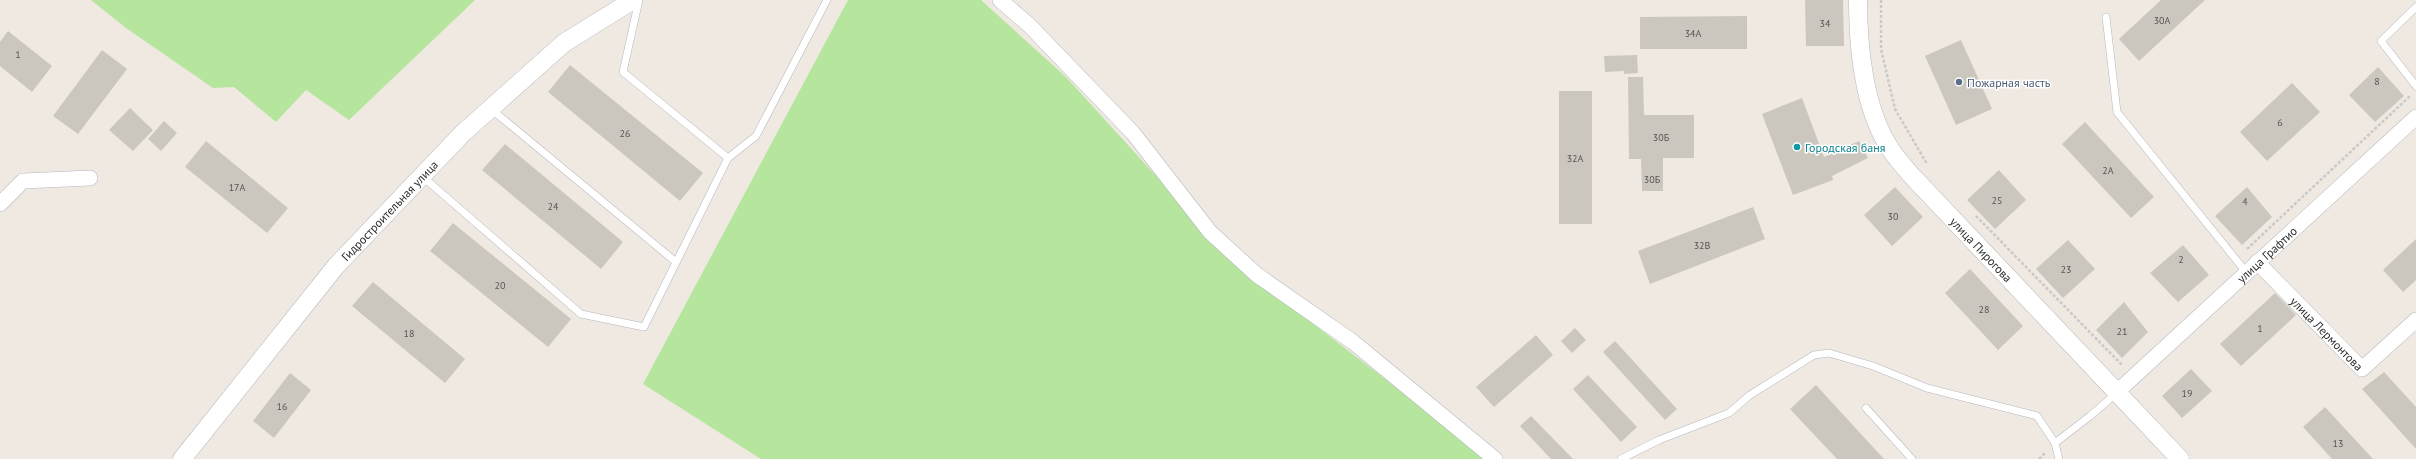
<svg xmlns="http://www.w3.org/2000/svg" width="2416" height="459" font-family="'PT Sans',sans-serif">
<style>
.green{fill:#b6e59e}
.building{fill:#cbc7bf}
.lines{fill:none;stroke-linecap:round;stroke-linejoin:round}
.service-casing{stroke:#b4b7c1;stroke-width:8}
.minor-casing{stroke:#b4b7c1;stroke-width:16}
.tertiary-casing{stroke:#b4b7c1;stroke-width:19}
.path{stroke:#c9c9c9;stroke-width:2.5;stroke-dasharray:3 2;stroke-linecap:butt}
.service{stroke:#fff;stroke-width:7}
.minor{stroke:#fff;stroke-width:15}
.tertiary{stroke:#fff;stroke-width:18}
.service-dot{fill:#5c6f8a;stroke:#fff;stroke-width:1.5}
.culture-dot{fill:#0f9aa8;stroke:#fff;stroke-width:1.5}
.labels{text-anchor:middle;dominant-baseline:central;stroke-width:3;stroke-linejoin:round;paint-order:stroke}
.number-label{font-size:10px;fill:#555452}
.service-label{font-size:12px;fill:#4e5e75;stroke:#fff;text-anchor:start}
.culture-label{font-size:12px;fill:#0d838f;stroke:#fff;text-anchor:start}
.street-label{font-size:12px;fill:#2e2e2e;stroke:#fff}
</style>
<rect width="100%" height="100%" fill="#efe9e1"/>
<!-- green -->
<path class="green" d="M91 0H475L349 120 306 90 276 122 234 87 213 88 126 28Z
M848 0H981L1066 77 1237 265 1489 459H761L643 384Z"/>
<!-- building -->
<path class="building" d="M1805 0H1843L1844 46H1806Z
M2161 0H2205L2139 61 2119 39Z
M1747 16V49H1640V17Z
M8 31 52 66 32 92 0 66V42Z
M1961 40 1992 109 1956 125 1925 56Z
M102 50 127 69 78 134 53 116Z
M1637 55 1638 73 1624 74V71L1605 72 1604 56Z
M570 65 703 173 680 201 548 92Z
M2378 67 2404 96 2375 122 2349 95Z
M1628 77H1643L1644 115H1694V158H1663V191H1642L1641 159H1629Z
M2292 83 2320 112 2267 161 2240 132Z
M1559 91H1592V224H1559Z
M1802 98 1824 157 1859 141 1868 158 1832 176 1833 180 1793 195 1762 114Z
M130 108 153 130 133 151 109 130Z
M164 121 177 133 161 151 148 139Z
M2085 122 2154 197 2131 218 2062 144Z
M206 141 288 208 267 233 185 167Z
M505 144 623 242 601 269 482 170Z
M1999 170 2026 200 1995 229 1967 200Z
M1895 187 1923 217 1892 246 1864 215Z
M2247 187 2272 217 2242 245 2215 216Z
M1753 207 1765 239 1650 284 1638 251Z
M453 223 571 319 548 347 430 251Z
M2416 239V280L2403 292 2383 270Z
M2068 240 2095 269 2063 298 2036 269Z
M2183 245 2209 275 2178 302 2150 273Z
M1970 269 2023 326 1998 350 1945 293Z
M373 282 465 359 445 383 352 306Z
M2275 293 2296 315 2241 366 2220 344Z
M2124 302 2148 332 2122 358 2096 330Z
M1575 328 1586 340 1572 353 1561 341Z
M1536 335 1553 355 1494 407 1476 387Z
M1615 341 1677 409 1665 420 1603 352Z
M2191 369 2212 391 2182 418 2162 396Z
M2384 372 2416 407V449L2362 389Z
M290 373 311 390 274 438 253 421Z
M1588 375 1637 427 1621 442 1573 389Z
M1816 385 1884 459H1837L1790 409Z
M2325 407 2373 459H2332L2303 427Z
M1531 416 1573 459H1551L1520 426Z"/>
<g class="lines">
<!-- service casing -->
<g class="service-casing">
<path id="service" d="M639 0 623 72 728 158
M2416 7 2381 41 2416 86
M2106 17 2117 112 2246 272
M491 109 676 262
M423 177 581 314 644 327 728 158 756 136 827 0
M1866 408 1912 459
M2055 443 2059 459
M1621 459 1659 440 1729 413 1750 395 1814 355 1829 353 1873 366 1927 388 2037 416 2055 443 2090 416 2118 392"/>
</g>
<!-- minor casing -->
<g class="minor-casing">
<g id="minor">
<path d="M1000 0 1029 25 1133 133 1210 232 1257 275 1353 342 1495 459"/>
<path d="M0 204 23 181 90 178"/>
<path id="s1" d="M2257 262 2362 369 2416 320"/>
<path id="s2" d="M2118 391 2416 117"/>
</g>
</g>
<!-- tertiary casing -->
<g class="tertiary-casing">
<g id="tertiary">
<path id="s3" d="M1858 0C1858 47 1864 110 1891 150 1897 159 1905 168 1912 176L2180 459"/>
<path id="s4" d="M182 459 336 266 463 133 564 43 633 0"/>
</g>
</g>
<!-- path -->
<path class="path" d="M1881 0V49L1895 109 1927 164
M1976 216 2122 365
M2247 249 2410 96
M2039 459 2046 452"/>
<!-- service -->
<use href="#service" class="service"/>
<!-- minor -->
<use href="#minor" class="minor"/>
<!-- tertiary -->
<use href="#tertiary" class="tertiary"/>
</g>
<!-- markers -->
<circle class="service-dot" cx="1959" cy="82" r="4"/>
<circle class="culture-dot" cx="1797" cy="147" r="4"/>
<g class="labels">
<!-- number labels -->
<g class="number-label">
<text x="2162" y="20">30А</text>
<text x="1825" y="23">34</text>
<text x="1693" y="33">34А</text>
<text x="18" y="54">1</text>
<text x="2377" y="81">8</text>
<text x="2280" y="122">6</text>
<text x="625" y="133">26</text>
<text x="1661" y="137">30Б</text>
<text x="1575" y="158">32А</text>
<text x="2108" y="170">2А</text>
<text x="1652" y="179">30Б</text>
<text x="237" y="187">17А</text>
<text x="1997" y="200">25</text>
<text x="2245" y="201">4</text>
<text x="553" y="206">24</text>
<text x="1893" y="216">30</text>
<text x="1702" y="245">32В</text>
<text x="2181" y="259">2</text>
<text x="2066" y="269">23</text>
<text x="500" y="285">20</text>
<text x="1984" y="309">28</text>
<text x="2260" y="328">1</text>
<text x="2122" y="331">21</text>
<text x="409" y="333">18</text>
<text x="2187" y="393">19</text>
<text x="282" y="406">16</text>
<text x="2338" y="443">13</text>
</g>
<!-- service labels -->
<g class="service-label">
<text x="1967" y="82">Пожарная часть</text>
</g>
<!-- culture labels -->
<g class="culture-label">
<text x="1805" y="147">Городская баня</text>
</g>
<!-- street labels -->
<g class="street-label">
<text stroke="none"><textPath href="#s4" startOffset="324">Гидростроительная улица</textPath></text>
<text stroke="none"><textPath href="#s3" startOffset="290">улица Пирогова</textPath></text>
<text stroke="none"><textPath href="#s2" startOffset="202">улица Графтио</textPath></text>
<text stroke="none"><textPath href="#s1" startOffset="100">улица Лермонтова</textPath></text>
</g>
</g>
</svg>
